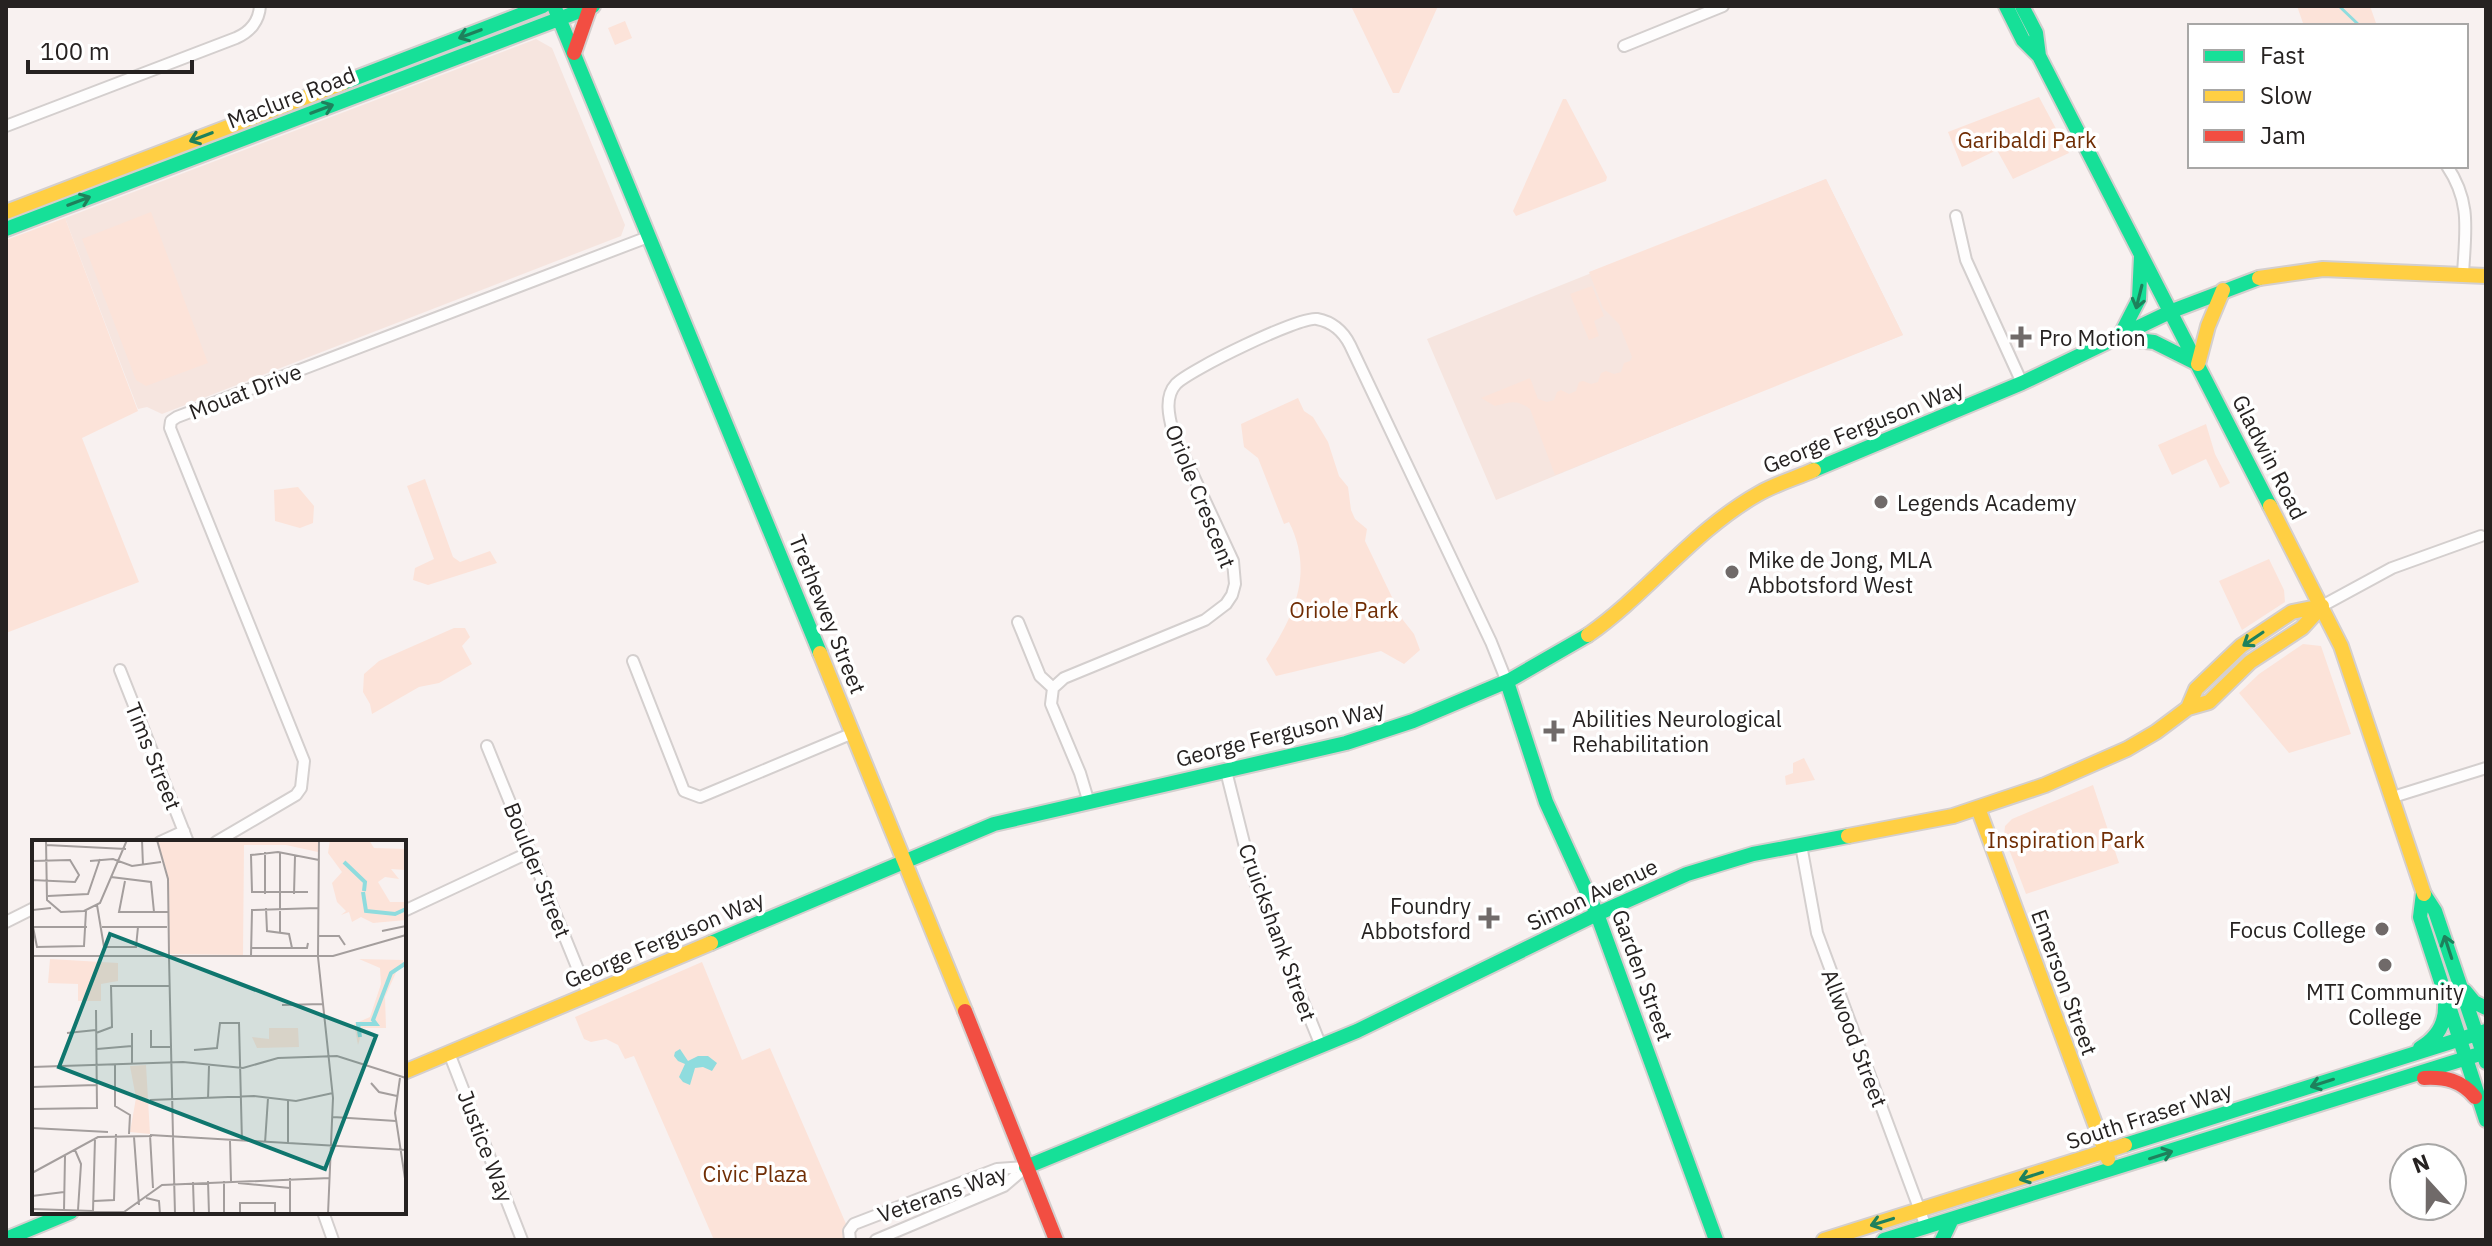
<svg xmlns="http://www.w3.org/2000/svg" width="2492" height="1246" font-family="'IBM Plex Sans',sans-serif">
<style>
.education{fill:#f6e5df}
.green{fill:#fce3d9}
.water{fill:#8fdcde}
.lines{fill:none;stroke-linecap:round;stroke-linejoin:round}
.stream{stroke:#8fdcde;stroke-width:3}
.street-casing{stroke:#d4cfce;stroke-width:14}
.fast-casing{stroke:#d4cfce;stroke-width:18}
.slow-casing{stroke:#d4cfce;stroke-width:18}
.jam-casing{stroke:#d4cfce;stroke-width:18}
.street{stroke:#fefdfd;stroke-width:10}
.fast{stroke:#16e098;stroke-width:14}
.slow{stroke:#ffcf43;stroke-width:14}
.jam{stroke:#f24e42;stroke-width:14}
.oneway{stroke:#1e815c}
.poi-dot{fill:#706a69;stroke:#fff;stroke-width:3}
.labels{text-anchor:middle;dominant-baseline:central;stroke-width:7;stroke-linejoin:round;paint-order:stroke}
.street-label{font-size:22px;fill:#262221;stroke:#fff}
.park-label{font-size:22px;fill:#702d04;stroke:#fff}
.poi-label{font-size:22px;fill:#262221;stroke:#fff;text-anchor:start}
.inset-river{fill:none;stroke:#8fdcde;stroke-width:4}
.inset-road{fill:none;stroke:#a49e9d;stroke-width:2}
.view{fill:#0f766e;fill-opacity:0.15;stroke:#0f766e;stroke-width:4}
.inset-edge{fill:none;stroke:#262221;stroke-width:4}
</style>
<rect width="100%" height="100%" fill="#f8f1f0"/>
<!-- education -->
<path class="education" d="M536 39 552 48 625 225 621 236 162 414 147 407 138 409 65 218Z
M1826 179 1903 335 1786 381 1496 500 1427 339Z"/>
<!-- green -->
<path class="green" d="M1351 6H1438L1399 93H1393Z
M2297 6H2370L2377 26H2304Z
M625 21 632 38 615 45 608 28Z
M2039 97 2069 153 2013 179 1997 150 1962 167 1948 132Z
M1563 99H1566L1607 177 1606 181 1516 216 1513 211Z
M1826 179 1903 335 1555 475 1530 409C1517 399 1510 402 1495 406L1481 398 1530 378 1538 399 1547 402 1554 400 1557 392 1561 390 1569 394 1576 391 1579 382 1583 381 1591 384 1598 382 1601 373 1606 371 1614 374 1621 372 1624 363 1630 361 1632 357 1619 324 1603 308 1589 272Z
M151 212 208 363 146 386 136 380 82 239Z
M65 218 138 411 82 438 139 582 6 633V240Z
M1592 286 1604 316 1594 321 1599 336 1589 340 1570 294Z
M1298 398 1304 411 1313 417 1328 442 1339 476 1348 487 1351 510 1355 519 1367 529 1365 541 1403 620 1414 634 1420 650 1404 664 1381 651 1276 676 1266 659C1295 615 1314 572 1289 522L1284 524 1258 458 1244 447 1241 424Z
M2206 424 2215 454 2230 483 2220 488 2206 459 2172 475 2158 445Z
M425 479 453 557 460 562 490 551 497 563 428 585 413 580 415 568 434 559 407 486Z
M298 487 314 506 313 523 300 528 275 521 274 490Z
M2269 559 2284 590 2285 602 2242 630 2219 581Z
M454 628H465L470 637 462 646 472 664 439 683 419 687 372 714 370 704 363 692 364 674 379 661Z
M2303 644 2321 646 2351 734 2289 753 2239 693 2259 674Z
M1804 758 1815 780 1786 785 1785 776 1793 773V763Z
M2093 785 2119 863 2026 894 2004 836 2005 826 2012 819Z
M702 962 742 1060 770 1048 853 1240H714L634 1056 625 1059 618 1045 606 1039 591 1042 584 1039 575 1017Z"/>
<!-- water -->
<path class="water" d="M680 1049 688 1061 698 1056H708L717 1063 712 1071 703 1067 695 1068 690 1085 683 1082 679 1077 685 1064 678 1061 674 1056 675 1052Z"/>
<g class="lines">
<!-- stream -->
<path class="stream" d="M2339 6 2360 26"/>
<!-- street casing -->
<g class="street-casing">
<path id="street" d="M1624 46 1723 6
M6 126 236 38C250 32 259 21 260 6
M2447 166C2472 203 2465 232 2463 275
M1956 216 1966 260 2022 383
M2322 606 2392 568 2481 536
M1018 622 1040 676 1053 688 1051 704 1080 773 1089 803
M633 661 684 791 700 797 853 733
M120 670 188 842
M1053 688 1064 678 1205 620 1226 604 1232 595 1235 584 1233 561 1173 432C1169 417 1164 397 1176 384 1189 370 1300 316 1317 319 1333 322 1343 331 1350 345L1491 642 1507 682
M487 746 588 994
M1226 771 1252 875 1321 1046
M2393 797 2486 768
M160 842 184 831
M216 842 296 795 301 788 304 761 170 428 171 421 177 417 648 237
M1801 845 1817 933 1926 1227
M404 911 530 852
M6 922 34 908
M449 1053 522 1240
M323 1212 333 1240
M850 1240 849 1231 854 1224 997 1169 1026 1167
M876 1240 1004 1186 1026 1167"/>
</g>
<!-- fast casing -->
<g class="fast-casing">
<path id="fast" d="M554 6 820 653
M2006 6 2023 40 2039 56 2270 506
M2022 6 2036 33 2039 56
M343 83 543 6
M6 229 593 6
M2119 338 2139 299 2141 256
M2120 338 2154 342 2198 364
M1814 470 2022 383 2172 311 2259 278
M1507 682 1546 802 1597 914 1716 1240
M2423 893 2420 917 2486 1120
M2424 894 2435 911 2486 1062
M711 943 994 824 1346 743 1413 721 1510 680 1588 635
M2465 991 2474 1002 2486 1008
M2420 1048C2437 1038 2446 1024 2445 1004
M2125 1145 2486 1031
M1026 1167 1357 1031 1597 914 1687 874 1753 854 1848 836
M6 1239 71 1212
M1884 1240 2486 1052
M1942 1240 1952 1219"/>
</g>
<!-- slow casing -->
<g class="slow-casing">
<path id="slow" d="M6 212 343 83
M2259 278 2323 269 2486 276
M2198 364 2208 326 2223 290
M2270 506 2341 646 2424 894
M1588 635C1648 593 1694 530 1758 494 1775 484 1796 478 1814 470
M820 653 965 1011
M2188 708 2196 689 2241 646 2292 612 2322 606
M1978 808 2108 1159
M1848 836 1953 816 2045 785 2127 749 2156 732 2188 708 2209 702 2250 662 2302 628 2322 606
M404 1072 711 943
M1824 1240 2125 1145"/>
</g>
<!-- jam casing -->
<g class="jam-casing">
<path id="jam" d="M574 53 590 7
M965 1011 1056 1240
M2424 1078C2445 1077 2461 1080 2475 1097"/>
</g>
<!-- street -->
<use href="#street" class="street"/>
<!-- fast -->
<use href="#fast" class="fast"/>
<!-- slow -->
<use href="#slow" class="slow"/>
<!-- jam -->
<use href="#jam" class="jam"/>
</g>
<!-- one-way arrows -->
<defs><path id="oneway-shaft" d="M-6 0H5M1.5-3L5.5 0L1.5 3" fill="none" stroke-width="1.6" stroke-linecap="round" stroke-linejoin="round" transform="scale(2)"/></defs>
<g class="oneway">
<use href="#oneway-shaft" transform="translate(470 34) rotate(159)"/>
<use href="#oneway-shaft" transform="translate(322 109) rotate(-21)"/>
<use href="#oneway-shaft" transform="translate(201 137) rotate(159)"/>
<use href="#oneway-shaft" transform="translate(79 201) rotate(-21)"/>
<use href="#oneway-shaft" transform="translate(2139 297) rotate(104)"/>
<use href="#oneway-shaft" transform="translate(2253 639) rotate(146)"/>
<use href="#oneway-shaft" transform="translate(2448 947) rotate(-108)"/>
<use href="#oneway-shaft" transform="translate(2322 1083) rotate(162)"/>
<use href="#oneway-shaft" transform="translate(2161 1155) rotate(-18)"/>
<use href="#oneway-shaft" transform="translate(2031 1176) rotate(162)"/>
<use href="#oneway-shaft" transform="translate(1882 1222) rotate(163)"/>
</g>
<!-- markers -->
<g class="poi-dot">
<path d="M2017 325h8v8h8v8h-8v8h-8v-8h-8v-8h8z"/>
<circle cx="1881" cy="502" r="8"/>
<circle cx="1732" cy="572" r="8"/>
<path d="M1550 719h8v8h8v8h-8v8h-8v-8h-8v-8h8z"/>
<path d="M1485 906h8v8h8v8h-8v8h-8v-8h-8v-8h8z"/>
<circle cx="2382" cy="929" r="8"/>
<circle cx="2385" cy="965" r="8"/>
</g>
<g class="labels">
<!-- street labels -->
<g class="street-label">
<text transform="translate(291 97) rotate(-21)">Maclure Road</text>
<text transform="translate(245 391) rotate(-21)">Mouat Drive</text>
<text transform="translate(1863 426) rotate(-22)">George Ferguson Way</text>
<text transform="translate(2270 457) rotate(63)">Gladwin Road</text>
<text transform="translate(1201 496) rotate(68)">Oriole Crescent</text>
<text transform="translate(828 614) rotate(68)">Trethewey Street</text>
<text transform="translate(1280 733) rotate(-14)">George Ferguson Way</text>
<text transform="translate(154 756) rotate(68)">Tims Street</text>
<text transform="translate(538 870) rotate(68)">Boulder Street</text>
<text transform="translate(1592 894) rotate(-25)">Simon Avenue</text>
<text transform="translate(1278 932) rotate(70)">Cruickshank Street</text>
<text transform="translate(664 939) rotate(-23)">George Ferguson Way</text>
<text transform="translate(1643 975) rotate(70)">Garden Street</text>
<text transform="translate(2065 982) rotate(70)">Emerson Street</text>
<text transform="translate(1855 1038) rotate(69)">Allwood Street</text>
<text transform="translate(2149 1115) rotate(-18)">South Fraser Way</text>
<text transform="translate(486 1146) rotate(69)">Justice Way</text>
<text transform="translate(942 1193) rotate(-19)">Veterans Way</text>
</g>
<!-- park labels -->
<g class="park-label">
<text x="2027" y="139">Garibaldi Park</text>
<text x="1344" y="609">Oriole Park</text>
<text x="2066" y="839">Inspiration Park</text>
<text x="755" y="1173">Civic Plaza</text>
</g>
<!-- poi labels -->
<g class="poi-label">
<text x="2039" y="337">Pro Motion</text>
<text x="1897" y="502">Legends Academy</text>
<text x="1748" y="559">Mike de Jong, MLA<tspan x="1748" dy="25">Abbotsford West</tspan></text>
<text x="1572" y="718">Abilities Neurological<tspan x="1572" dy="25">Rehabilitation</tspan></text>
<text x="1471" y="905" text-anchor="end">Foundry<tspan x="1471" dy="25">Abbotsford</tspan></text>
<text x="2366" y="929" text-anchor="end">Focus College</text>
<text x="2385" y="991" text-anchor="middle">MTI Community<tspan x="2385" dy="25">College</tspan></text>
</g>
</g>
<!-- overview -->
<g transform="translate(32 840)">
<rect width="374" height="374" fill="#f8f1f0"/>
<path d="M125 0H286V12L254 5H212L211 115 138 114 135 32ZM298 0H337L342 8 374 9V30L359 29 367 39 353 37 346 42 358 62H374V80L341 83 329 77 320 82 317 72 309 75 314 71 305 62 300 43 310 32 296 13ZM18 119 86 123V141L69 144V161H46V144L16 143ZM327 119 371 120 374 127 366 128 353 157 354 188H331L326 205 322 184 338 177 349 144 348 128ZM237 188H266L267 207 225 208 220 197 237 199ZM114 225 118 294 98 292 104 258 98 226Z" fill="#fce3d9"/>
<path class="inset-river" d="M312 22 333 42 332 51M331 52 334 71 363 74 374 69M328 197 326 184H344L341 180 359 133 374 123"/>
<path class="inset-road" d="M14 0 15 60 29 72 52 71 68 63 95 0M110 0 111 26M125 0 136 39 137 115M287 0 286 117 301 258 296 374M14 5 94 9M233 12V54M248 13V92M0 21 38 20 47 35 43 42 0 40 1 70 19 68M58 21 81 19 100 26 129 22M79 37 119 42 122 72M93 41 87 72H136M276 52H220L219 15 246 12 287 20M262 54 263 16M16 56 56 54 68 19M65 65 72 107H104L106 87M234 68 235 91 257 94 260 108M1 87 5 107 52 106 54 71M1 87H55M70 87H135M350 91 374 86M286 96H307L313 105M219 108H275L276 103M0 116H301L374 95M219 116 220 70 286 68M137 117 141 296M250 165 291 164M119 190V207H139M35 193 64 190M64 193 80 187 79 146H137M100 193V224M65 209 100 206M162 210 185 208 188 183H207L210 302M83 224V266L98 275 97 294M0 227 151 222 211 228 246 218 305 216 374 238M368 238 363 273 374 345M339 243 347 252 365 256M0 247 64 245M176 259 177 226M118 260 222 256 264 261 301 253M0 269 65 268 64 170M301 277 364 281M0 288 76 292M118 295 121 348M118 295 374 310M102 297 107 365M141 297 143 374M198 301 199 341M233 303 236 258M256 303V261M43 310 49 324 46 370M0 333 66 297 120 296M176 341 177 374M192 341V374M161 342 162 374M206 343 258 348M0 356 32 352M114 358 127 361 128 374M62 361 82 360 84 294M0 369 92 372 130 345 298 338M32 370 33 316M61 371 63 298M208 374V363H243V374M258 374V338"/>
<path class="view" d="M78 94 344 196 293 329 27 227Z"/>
<rect width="374" height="374" class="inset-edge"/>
</g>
<!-- border -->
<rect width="2492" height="1246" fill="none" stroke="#262221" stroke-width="16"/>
<!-- legend -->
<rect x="2188" y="24" width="280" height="144" fill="#ffffff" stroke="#a8a7a6" stroke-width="2"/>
<rect x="2204" y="50" width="40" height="12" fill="#16e098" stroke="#a8a7a6" stroke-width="2"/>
<text x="2260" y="64" font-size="24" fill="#262221">Fast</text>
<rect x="2204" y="90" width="40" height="12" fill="#ffcf43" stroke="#a8a7a6" stroke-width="2"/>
<text x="2260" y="104" font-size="24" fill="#262221">Slow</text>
<rect x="2204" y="130" width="40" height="12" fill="#f24e42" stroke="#a8a7a6" stroke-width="2"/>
<text x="2260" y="144" font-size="24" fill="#262221">Jam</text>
<!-- north arrow -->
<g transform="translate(2428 1182) rotate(339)"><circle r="38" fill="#ffffff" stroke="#a8a7a6" stroke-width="2"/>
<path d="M0-6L14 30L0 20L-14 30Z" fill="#706a69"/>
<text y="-12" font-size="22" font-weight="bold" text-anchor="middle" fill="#262221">N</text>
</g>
<!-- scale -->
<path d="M28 60v12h164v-12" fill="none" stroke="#262221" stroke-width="4"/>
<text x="40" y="60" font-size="24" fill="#262221" stroke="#ffffff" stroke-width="6" paint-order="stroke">100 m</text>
</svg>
